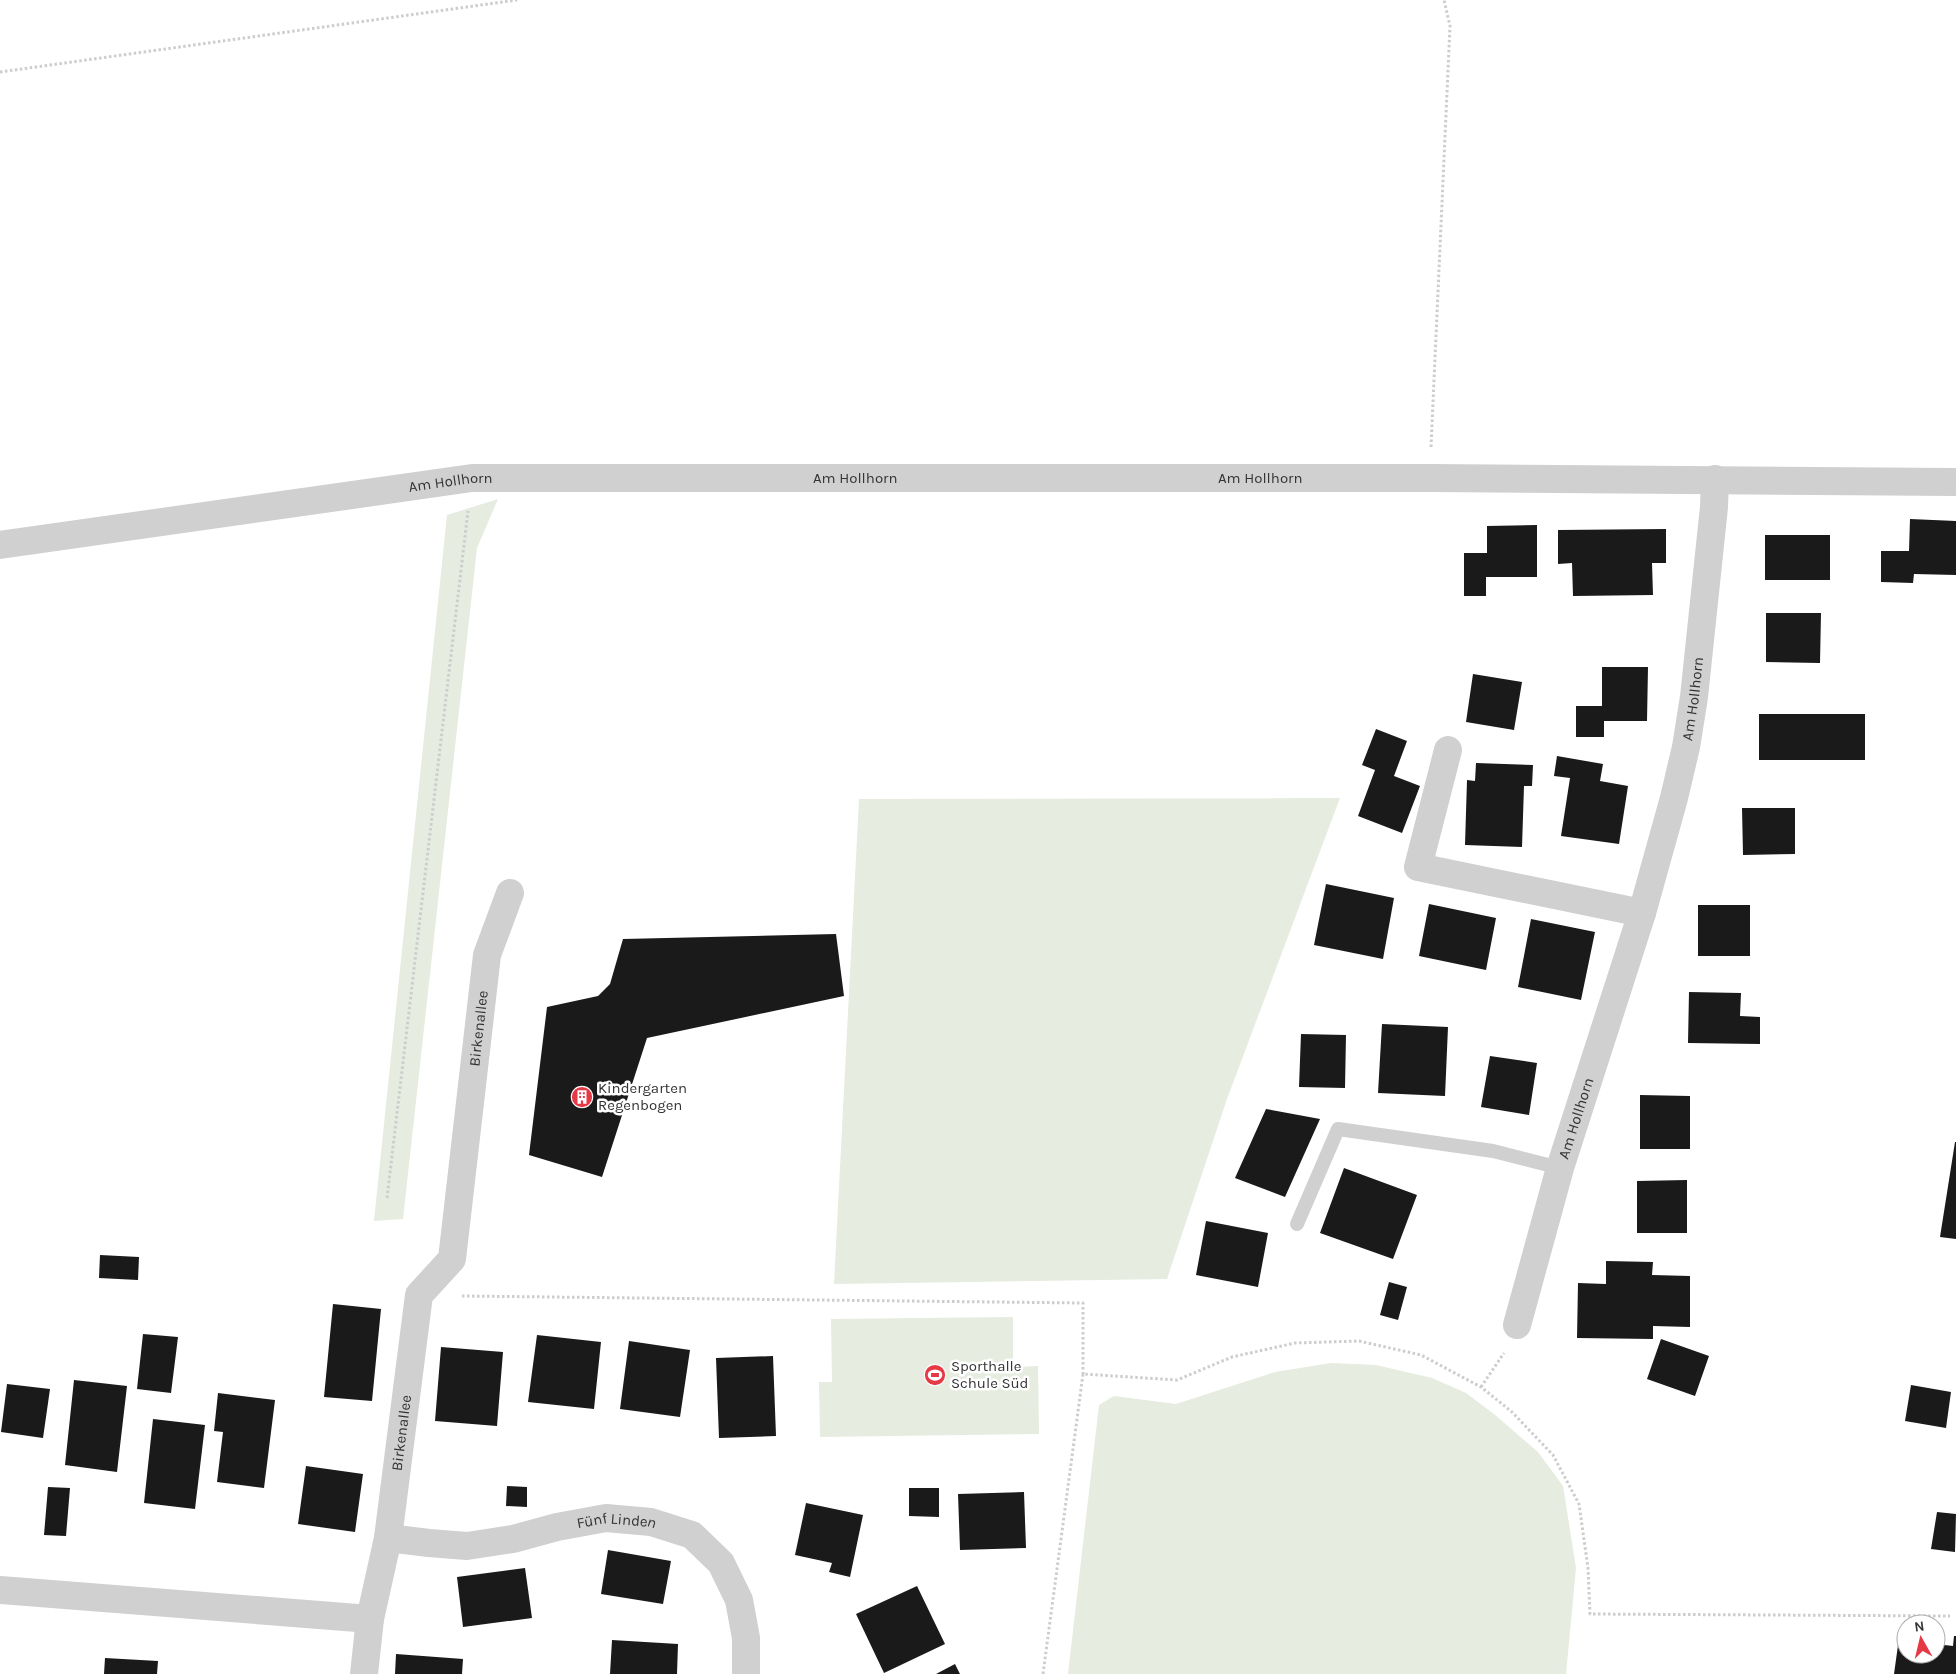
<svg xmlns="http://www.w3.org/2000/svg" width="1956" height="1674" font-family="Karla,sans-serif">
<style>
.green{fill:#e6ecdf}
.building{fill:#1a1a1a}
.lines{fill:none;stroke-linecap:round;stroke-linejoin:round}
.path{stroke:#cdcdcd;stroke-width:3;stroke-dasharray:2.5 2.5;stroke-linecap:butt}
.service{stroke:#d0d0d0;stroke-width:14}
.minor{stroke:#d0d0d0;stroke-width:28}
.labels{text-anchor:middle;dominant-baseline:central;stroke-width:5;stroke-linejoin:round;paint-order:stroke}
.street-label{font-size:15px;fill:#333;stroke:#fff}
.poi-label{font-size:15px;fill:#333;stroke:#fff;text-anchor:start}
</style>
<rect width="100%" height="100%" fill="#fff"/>
<!-- green -->
<path class="green" d="M498 499 477 548 403 1219 374 1221 447 515Z
M1340 798 1227 1099 1167 1279 834 1284 859 799Z
M1013 1317V1367L1038 1366 1039 1434 820 1437 819 1382H832L831 1319Z
M1331 1363 1376 1365 1432 1378 1466 1393 1494 1414 1538 1452 1563 1486 1576 1568 1566 1674H1068L1099 1405 1114 1396 1176 1404 1275 1372Z"/>
<!-- building -->
<path class="building" d="M1910 519 1956 521V575L1914 574 1913 583 1881 582V551H1909Z
M1537 525V577H1486V596H1464V553H1487V526Z
M1666 529V563H1652L1653 595 1573 596 1572 563 1558 564V530Z
M1765 535H1830V580H1765Z
M1766 613H1821L1820 663 1766 662Z
M1602 667H1648L1647 721H1604V737H1576V706H1602Z
M1473 674 1522 682 1514 730 1466 722Z
M1759 714H1865V760H1759Z
M1376 729 1407 741 1394 776 1420 786 1402 833 1358 816 1375 770 1362 765Z
M1557 756 1603 764 1600 781 1628 786 1619 844 1561 836 1570 778 1554 776Z
M1476 763 1533 765 1532 786H1524L1522 847 1465 845 1467 780 1475 781Z
M1742 808H1795V854L1743 855Z
M1326 884 1394 898 1383 959 1314 945Z
M1429 904 1496 918 1486 970 1419 956Z
M1698 905H1750V956H1698Z
M1531 919 1595 932 1581 1000 1518 987Z
M836 934 844 996 647 1038 602 1177 529 1155 547 1007 598 996 610 984 623 939Z
M1689 992 1741 993 1740 1016 1760 1017V1044L1688 1043Z
M1382 1024 1448 1027 1445 1096 1378 1093Z
M1301 1034 1346 1035 1345 1088 1299 1087Z
M1490 1056 1537 1063 1529 1115 1481 1107Z
M1640 1095 1690 1096V1149H1640Z
M1266 1109 1320 1119 1285 1197 1235 1178Z
M1955 1142H1956V1239L1940 1237Z
M1344 1168 1417 1195 1393 1259 1320 1233Z
M1687 1180V1233H1637V1181Z
M1206 1221 1268 1233 1258 1287 1196 1275Z
M100 1255 139 1257 138 1280 99 1278Z
M1606 1261 1653 1262 1652 1275 1690 1276V1327L1653 1326V1339L1577 1338 1578 1283 1606 1284Z
M1389 1282 1407 1287 1398 1320 1380 1315Z
M333 1304 381 1309 372 1401 324 1397Z
M143 1334 178 1337 171 1393 137 1389Z
M537 1335 601 1342 594 1409 528 1402Z
M1661 1339 1709 1356 1695 1396 1647 1379Z
M629 1341 690 1350 680 1417 620 1409Z
M441 1347 503 1352 497 1426 435 1421Z
M773 1356 776 1436 719 1438 716 1358Z
M74 1380 127 1386 117 1472 65 1465Z
M7 1384 50 1389 43 1438 1 1432Z
M1911 1385 1951 1392 1946 1428 1905 1421Z
M218 1393 275 1400 264 1488 217 1482 223 1432 214 1431Z
M153 1419 205 1425 195 1509 144 1503Z
M306 1466 363 1474 355 1532 298 1524Z
M507 1486 527 1487V1507L506 1506Z
M48 1487 70 1488 66 1536 44 1535Z
M909 1488H939V1517L909 1516Z
M1024 1492 1026 1548 960 1550 958 1494Z
M806 1503 863 1515 850 1577 829 1572 832 1563 795 1555Z
M1937 1512 1956 1514 1955 1552 1931 1549Z
M608 1550 671 1561 663 1604 601 1594Z
M525 1568 532 1618 463 1627 457 1577Z
M917 1586 945 1644 884 1673 856 1614Z
M1954 1636H1956V1674H1894L1899 1638 1906 1639V1654H1936V1644L1953 1646Z
M612 1640 678 1644 677 1674H610Z
M396 1654 463 1659 462 1674H395Z
M105 1658 158 1661 157 1674H104Z
M955 1664 960 1674H936Z"/>
<g class="lines">
<!-- path -->
<path class="path" d="M0 72 517 0
M1431 447 1450 26 1444 0
M387 1198 468 511
M462 1296 1083 1303V1374
M1481 1387 1504 1353
M1043 1674 1083 1374 1177 1380 1232 1357 1295 1343 1359 1341 1421 1355 1481 1387 1512 1412 1553 1455 1579 1504 1588 1568 1590 1614 1950 1616"/>
<!-- service -->
<path class="service" d="M1297 1224 1338 1129 1493 1151 1560 1168"/>
<!-- minor -->
<g class="minor">
<path id="s1" d="M0 545 472 478H1430L1956 482"/>
<path d="M1448 750 1418 867 1642 913"/>
<path id="s2" d="M1517 1325 1560 1168 1642 913 1674 798 1686 747 1694 697 1714 507 1715 479"/>
<path id="s3" d="M388 1538 429 1543 467 1546 513 1539 557 1527 606 1518 651 1522 692 1535 721 1563 739 1600 746 1638V1674"/>
<path id="s4" d="M0 1590 370 1619 388 1538 419 1295 452 1259 487 955 510 893"/>
<path d="M364 1674 370 1619"/>
</g>
</g>
<!-- icons -->
<defs>
<g id="building-disc" transform="scale(1.125)"><circle r="9.5" fill="#e63946" stroke="#fff"/><path d="M-4-6H4V6H1V3H-1V6H-4ZM-2.5-4.3h1.7v1.8h-1.7ZM.8-4.3h1.7v1.8H.8ZM-2.5-1h1.7V.8h-1.7ZM.8-1h1.7V.8H.8Z" fill="#fff"/></g>
<g id="stadium-disc" transform="scale(1.125)"><circle r="9.5" fill="#e63946" stroke="#fff"/><path d="M0-5a6.5 5 0 1 0 0 10a6.5 5 0 1 0 0-10ZM-3.5-1.8h7v3.6h-7Z" fill="#fff"/></g>
</defs>
<g fill-rule="evenodd">
<use href="#building-disc" x="582" y="1097"/>
<use href="#stadium-disc" x="935" y="1375"/>
</g>
<g class="labels">
<!-- street labels -->
<g class="street-label">
<text stroke="none"><textPath href="#s1" startOffset="860">Am Hollhorn</textPath></text>
<text stroke="none"><textPath href="#s1" startOffset="1265">Am Hollhorn</textPath></text>
<text stroke="none"><textPath href="#s1" startOffset="455">Am Hollhorn</textPath></text>
<text stroke="none"><textPath href="#s2" startOffset="651">Am Hollhorn</textPath></text>
<text stroke="none"><textPath href="#s4" startOffset="980">Birkenallee</textPath></text>
<text stroke="none"><textPath href="#s2" startOffset="215">Am Hollhorn</textPath></text>
<text stroke="none"><textPath href="#s4" startOffset="560">Birkenallee</textPath></text>
<text stroke="none"><textPath href="#s3" startOffset="232">Fünf Linden</textPath></text>
</g>
<!-- poi labels -->
<g class="poi-label">
<text x="598" y="1088">Kindergarten<tspan x="598" dy="17">Regenbogen</tspan></text>
<text x="951" y="1366">Sporthalle<tspan x="951" dy="17">Schule Süd</tspan></text>
</g>
</g>
<!-- north arrow -->
<g transform="translate(1921 1639) rotate(352)"><circle r="24" fill="#ffffff" stroke="#adadad"/>
<path d="M0-4L9 19L0 12L-9 19Z" fill="#e63946"/>
<text y="-8" font-size="14" font-weight="bold" text-anchor="middle" fill="#333333">N</text>
</g>
</svg>
